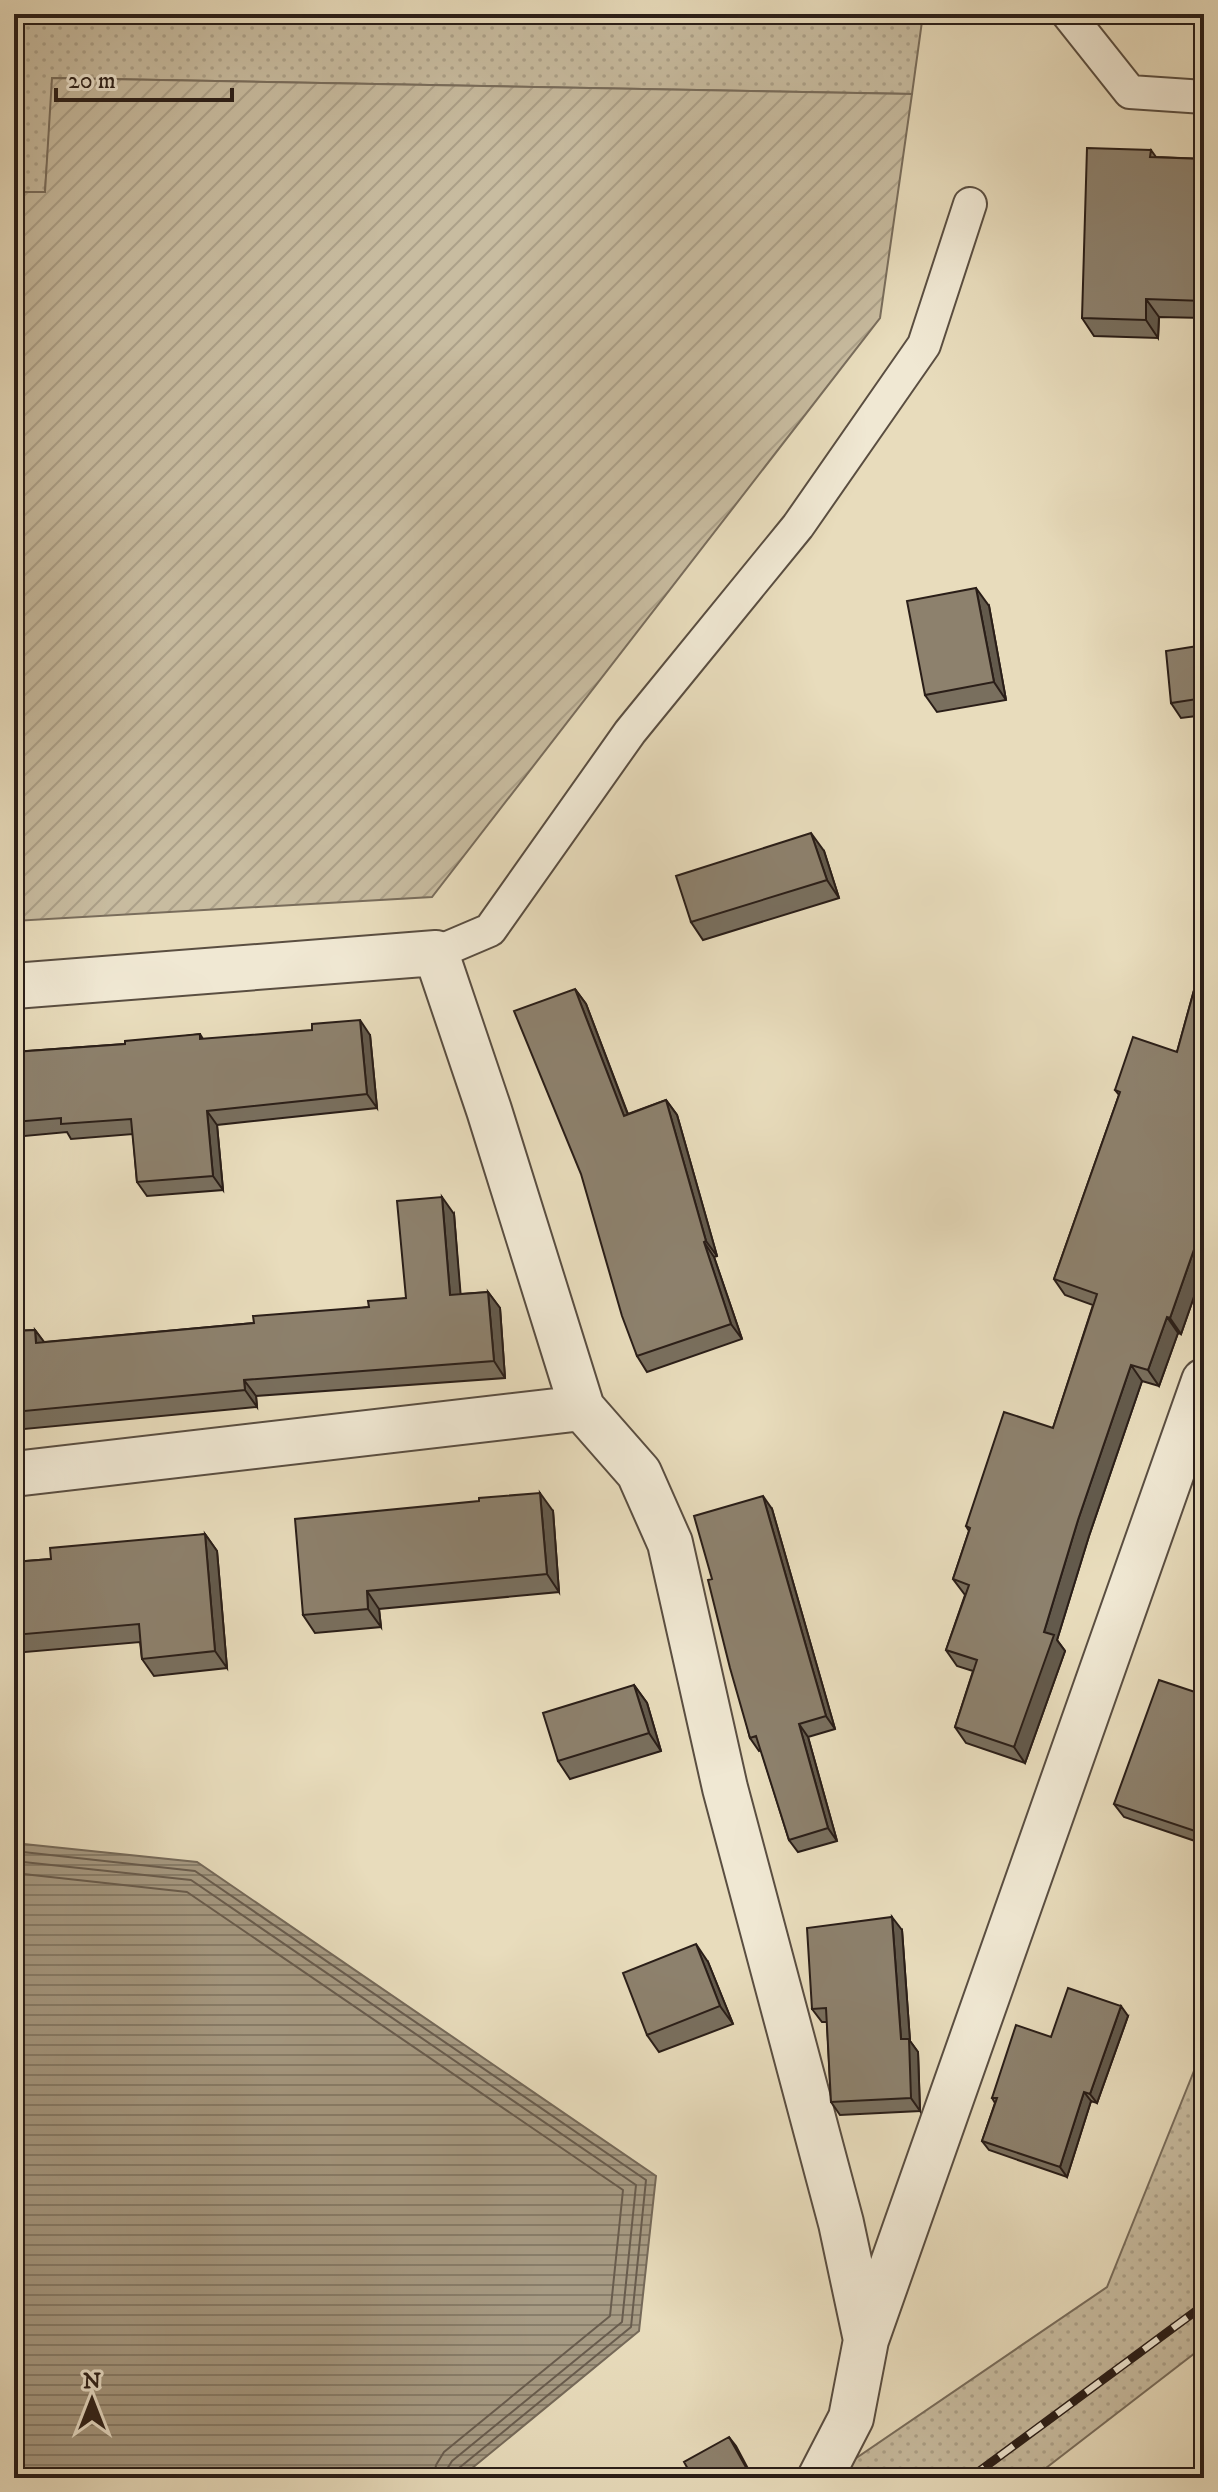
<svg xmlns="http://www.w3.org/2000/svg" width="1218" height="2492" font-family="'IM FELL DW Pica',serif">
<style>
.grass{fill:url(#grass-dots);stroke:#796d5c;stroke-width:2}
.garden{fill:url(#garden-furrows);stroke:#796d5c;stroke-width:2}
.water{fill:url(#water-rules);stroke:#756959;stroke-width:2}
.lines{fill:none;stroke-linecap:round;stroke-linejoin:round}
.shore{stroke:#685c4e;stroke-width:2}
.lane-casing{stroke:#5a4e41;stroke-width:36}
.street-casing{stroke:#5a4e41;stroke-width:48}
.lane{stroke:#f0e8d3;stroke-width:32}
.street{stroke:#f0e8d3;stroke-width:44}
.rail-casing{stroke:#2a1e18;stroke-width:9}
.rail{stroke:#f0e8d3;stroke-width:6;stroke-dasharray:18;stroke-linecap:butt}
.wall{fill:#796f5e;stroke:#2a1e18;stroke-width:2}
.shaded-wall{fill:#635a4c;stroke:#2a1e18;stroke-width:2}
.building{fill:#8d816d;stroke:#2a1e18;stroke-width:2}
</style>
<defs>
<pattern id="grass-dots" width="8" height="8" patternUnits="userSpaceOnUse" patternTransform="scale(2)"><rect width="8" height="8" fill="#c8bca0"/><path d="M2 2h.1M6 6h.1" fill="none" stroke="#aca189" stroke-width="1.8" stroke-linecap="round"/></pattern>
<pattern id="garden-furrows" width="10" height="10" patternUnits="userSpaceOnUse" patternTransform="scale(2)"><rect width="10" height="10" fill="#c8bca0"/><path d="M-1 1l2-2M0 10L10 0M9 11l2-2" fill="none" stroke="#aca189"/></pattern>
<pattern id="water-rules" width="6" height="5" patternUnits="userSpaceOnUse" patternTransform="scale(2)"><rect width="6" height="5" fill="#a79b84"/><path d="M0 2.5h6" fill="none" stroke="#887e6b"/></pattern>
</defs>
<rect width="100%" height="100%" fill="#e8dcbc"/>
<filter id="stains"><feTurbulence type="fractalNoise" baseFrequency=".0025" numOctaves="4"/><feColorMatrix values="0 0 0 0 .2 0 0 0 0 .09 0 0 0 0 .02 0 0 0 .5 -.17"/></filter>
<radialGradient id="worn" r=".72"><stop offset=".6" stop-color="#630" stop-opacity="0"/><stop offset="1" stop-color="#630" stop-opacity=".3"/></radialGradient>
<!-- grass -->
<path class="grass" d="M14 14H923L912 94 53 78 45 192H14Z
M1204 2046V2346L1033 2478H827L1107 2287Z"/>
<!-- garden -->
<path class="garden" d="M52 78 912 94 880 318 432 897 14 921V192H45Z"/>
<!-- water -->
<path class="water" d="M14 1843 197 1862 656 2176 639 2331 460 2478H14Z"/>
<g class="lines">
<!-- shore -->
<path class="shore" d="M14 1851 195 1871 646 2180 631 2327 459 2468 456 2478
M14 1861 191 1880 636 2185 622 2322 452 2461 447 2469 446 2478
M14 1873 187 1892 623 2190 610 2316 444 2452 436 2465 434 2478"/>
<!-- lane casing -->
<g class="lane-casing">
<path id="lane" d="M1068 14 1130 92 1204 97
M436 953 490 930 630 732 798 526 924 345 970 204"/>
</g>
<!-- street casing -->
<g class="street-casing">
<path id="street" d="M14 986 436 953 489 1110 582 1408 639 1473 670 1543 725 1788 841 2223 866 2340
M14 1474 582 1408
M820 2478 851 2418 866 2340 1204 1381"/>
</g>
<!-- lane -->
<use href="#lane" class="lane"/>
<!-- street -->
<use href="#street" class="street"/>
<!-- rail casing -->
<g class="rail-casing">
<path id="rail" d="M970 2478 1204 2305"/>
</g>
<!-- rail -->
<use href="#rail" class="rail"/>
</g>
<!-- wall -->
<path class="wall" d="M1151 150 1156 157 1204 159V318L1159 317 1158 338 1094 336 1082 318Z
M989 606 1006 700 937 712 925 695Z
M1204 645V715L1181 718 1171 703Z
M824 851 839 898 703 940 691 922Z
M1204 954V1268L1181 1334 1178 1333 1159 1386 1142 1381 1089 1536 1057 1640 1065 1651 1025 1763 966 1743 955 1727 973 1671 957 1666 946 1650 965 1595 953 1579 969 1531 966 1526 1053 1428 1093 1305 1065 1295 1054 1279 1119 1095 1115 1090 1177 1052Z
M575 989 586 1004 628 1114 666 1100 677 1115 717 1256 714 1257 742 1339 647 1372 637 1356Z
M200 1034 203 1039 370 1035 377 1108 217 1125 223 1190 147 1196 137 1182 133 1134 71 1139 67 1132 14 1137V1052L125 1044Z
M454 1214 460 1294 488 1292 500 1308 505 1378 256 1396 257 1407 14 1430V1331L35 1330 44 1342 254 1323 369 1307 406 1298Z
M772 1509 835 1729 808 1737 837 1841 798 1852 789 1840 761 1750 759 1751 750 1738 712 1579Z
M553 1511 559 1592 379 1609 381 1627 315 1633 303 1615Z
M205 1534 217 1551 227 1668 154 1676 142 1659 140 1642 14 1653V1562L51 1559Z
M634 1685 647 1703 661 1751 570 1779 558 1761Z
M1204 1695V1844L1124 1817 1114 1804Z
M902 1930 910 2041 918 2052 920 2111 840 2115 831 2102 827 2022H822L812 2009Z
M708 1962 733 2024 659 2052 647 2035Z
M1128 2016 1097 2103 1091 2101 1067 2177 989 2150 982 2141 995 2103 992 2098 1051 2037Z"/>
<!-- shaded-wall -->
<path class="shaded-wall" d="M1146 299 1159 317 1158 338 1146 320Z
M976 588 989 606 1006 700 994 682Z
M811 833 824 851 839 898 827 880Z
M575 989 586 1004 634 1131 624 1116Z
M360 1020 370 1035 377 1108 367 1094Z
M666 1100 677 1115 717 1256 706 1241Z
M207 1111 217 1125 223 1190 213 1176Z
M442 1197 454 1214 462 1311 450 1295Z
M1204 1221V1268L1181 1334 1170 1318Z
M704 1242 714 1257 742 1339 731 1324Z
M488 1292 500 1308 505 1378 494 1361Z
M1167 1317 1178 1333 1159 1386 1148 1370Z
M35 1330 47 1346 36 1343Z
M1131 1365 1142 1381 1089 1536 1057 1640 1065 1651 1025 1763 1014 1747 1044 1632 1078 1520Z
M244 1380 256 1396 257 1407 245 1390Z
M540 1493 553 1511 559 1592 547 1574Z
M763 1496 772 1509 835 1729 826 1716Z
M205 1534 217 1551 227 1668 215 1651Z
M367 1591 379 1609 381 1627 368 1609Z
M634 1685 647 1703 661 1751 649 1733Z
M799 1724 808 1737 837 1841 828 1828Z
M1204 1759V1795L1195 1783Z
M1204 1815V1840L1198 1832Z
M892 1917 902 1930 910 2041 918 2052 920 2111 911 2098 901 2039Z
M696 1944 708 1962 733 2024 720 2006Z
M1121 2006 1128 2016 1097 2103 1090 2094Z
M1084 2092 1091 2101 1067 2177 1060 2167Z
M729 2437 736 2446 753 2478H752Z"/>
<!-- building -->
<path class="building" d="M1087 148 1151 150 1150 157 1204 159V301L1146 299V320L1082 318Z
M976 588 994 682 925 695 907 601Z
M1204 645V698L1171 703 1166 651Z
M811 833 827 880 691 922 676 876Z
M1204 954V1221L1170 1318 1167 1317 1148 1370 1131 1365 1078 1520 1044 1632 1054 1635 1014 1747 955 1727 977 1660 946 1650 969 1585 953 1579 970 1528 966 1526 1004 1412 1053 1428 1097 1294 1054 1279 1120 1092 1115 1090 1133 1037 1177 1052Z
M575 989 624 1116 666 1100 706 1241 704 1242 731 1324 637 1356 622 1316 581 1174 514 1011Z
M360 1020 367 1094 207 1111 213 1176 137 1182 131 1119 61 1124V1118L14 1122V1052L125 1044V1041L200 1034V1039L312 1030V1024Z
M442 1197 450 1295 488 1292 494 1361 244 1380 245 1390 14 1412V1331L35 1330 36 1343 254 1323 253 1316 369 1307 368 1301 406 1298 397 1201Z
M540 1493 547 1574 367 1591 368 1609 303 1615 295 1519 479 1501V1498Z
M763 1496 826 1716 799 1724 828 1828 789 1840 756 1736 750 1738 730 1668 708 1580 712 1579 694 1516Z
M205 1534 215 1651 142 1659 139 1624 14 1635V1562L51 1559 50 1548Z
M1159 1680 1204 1695V1759L1195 1783 1204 1786V1815L1198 1832 1114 1804Z
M634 1685 649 1733 558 1761 543 1713Z
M892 1917 901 2039H909L911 2098 831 2102 826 2008 812 2009 807 1928Z
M696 1944 720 2006 647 2035 623 1973Z
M1068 1988 1121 2006 1090 2094 1084 2092 1060 2167 982 2141 997 2098H992L1016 2025 1051 2037Z
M729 2437 752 2478H693L684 2462Z"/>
<!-- margin -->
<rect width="1218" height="2492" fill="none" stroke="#e8dcbc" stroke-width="48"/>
<rect x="16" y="16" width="1186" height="2460" fill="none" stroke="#2a1e18" stroke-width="4"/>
<rect x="24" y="24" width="1170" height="2444" fill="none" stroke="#2a1e18" stroke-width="2"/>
<!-- north arrow -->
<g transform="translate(92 2400)" stroke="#f0e8d3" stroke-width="6" paint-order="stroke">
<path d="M0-6L14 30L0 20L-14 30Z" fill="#2a1e18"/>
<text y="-12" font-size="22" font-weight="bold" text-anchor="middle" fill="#2a1e18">N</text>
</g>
<!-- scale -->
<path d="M56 88v12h176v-12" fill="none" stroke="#2a1e18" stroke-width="4"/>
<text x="68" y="88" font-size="24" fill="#2a1e18" stroke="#f0e8d3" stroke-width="6" paint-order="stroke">20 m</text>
<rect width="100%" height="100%" filter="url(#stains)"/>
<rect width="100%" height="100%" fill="url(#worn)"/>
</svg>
